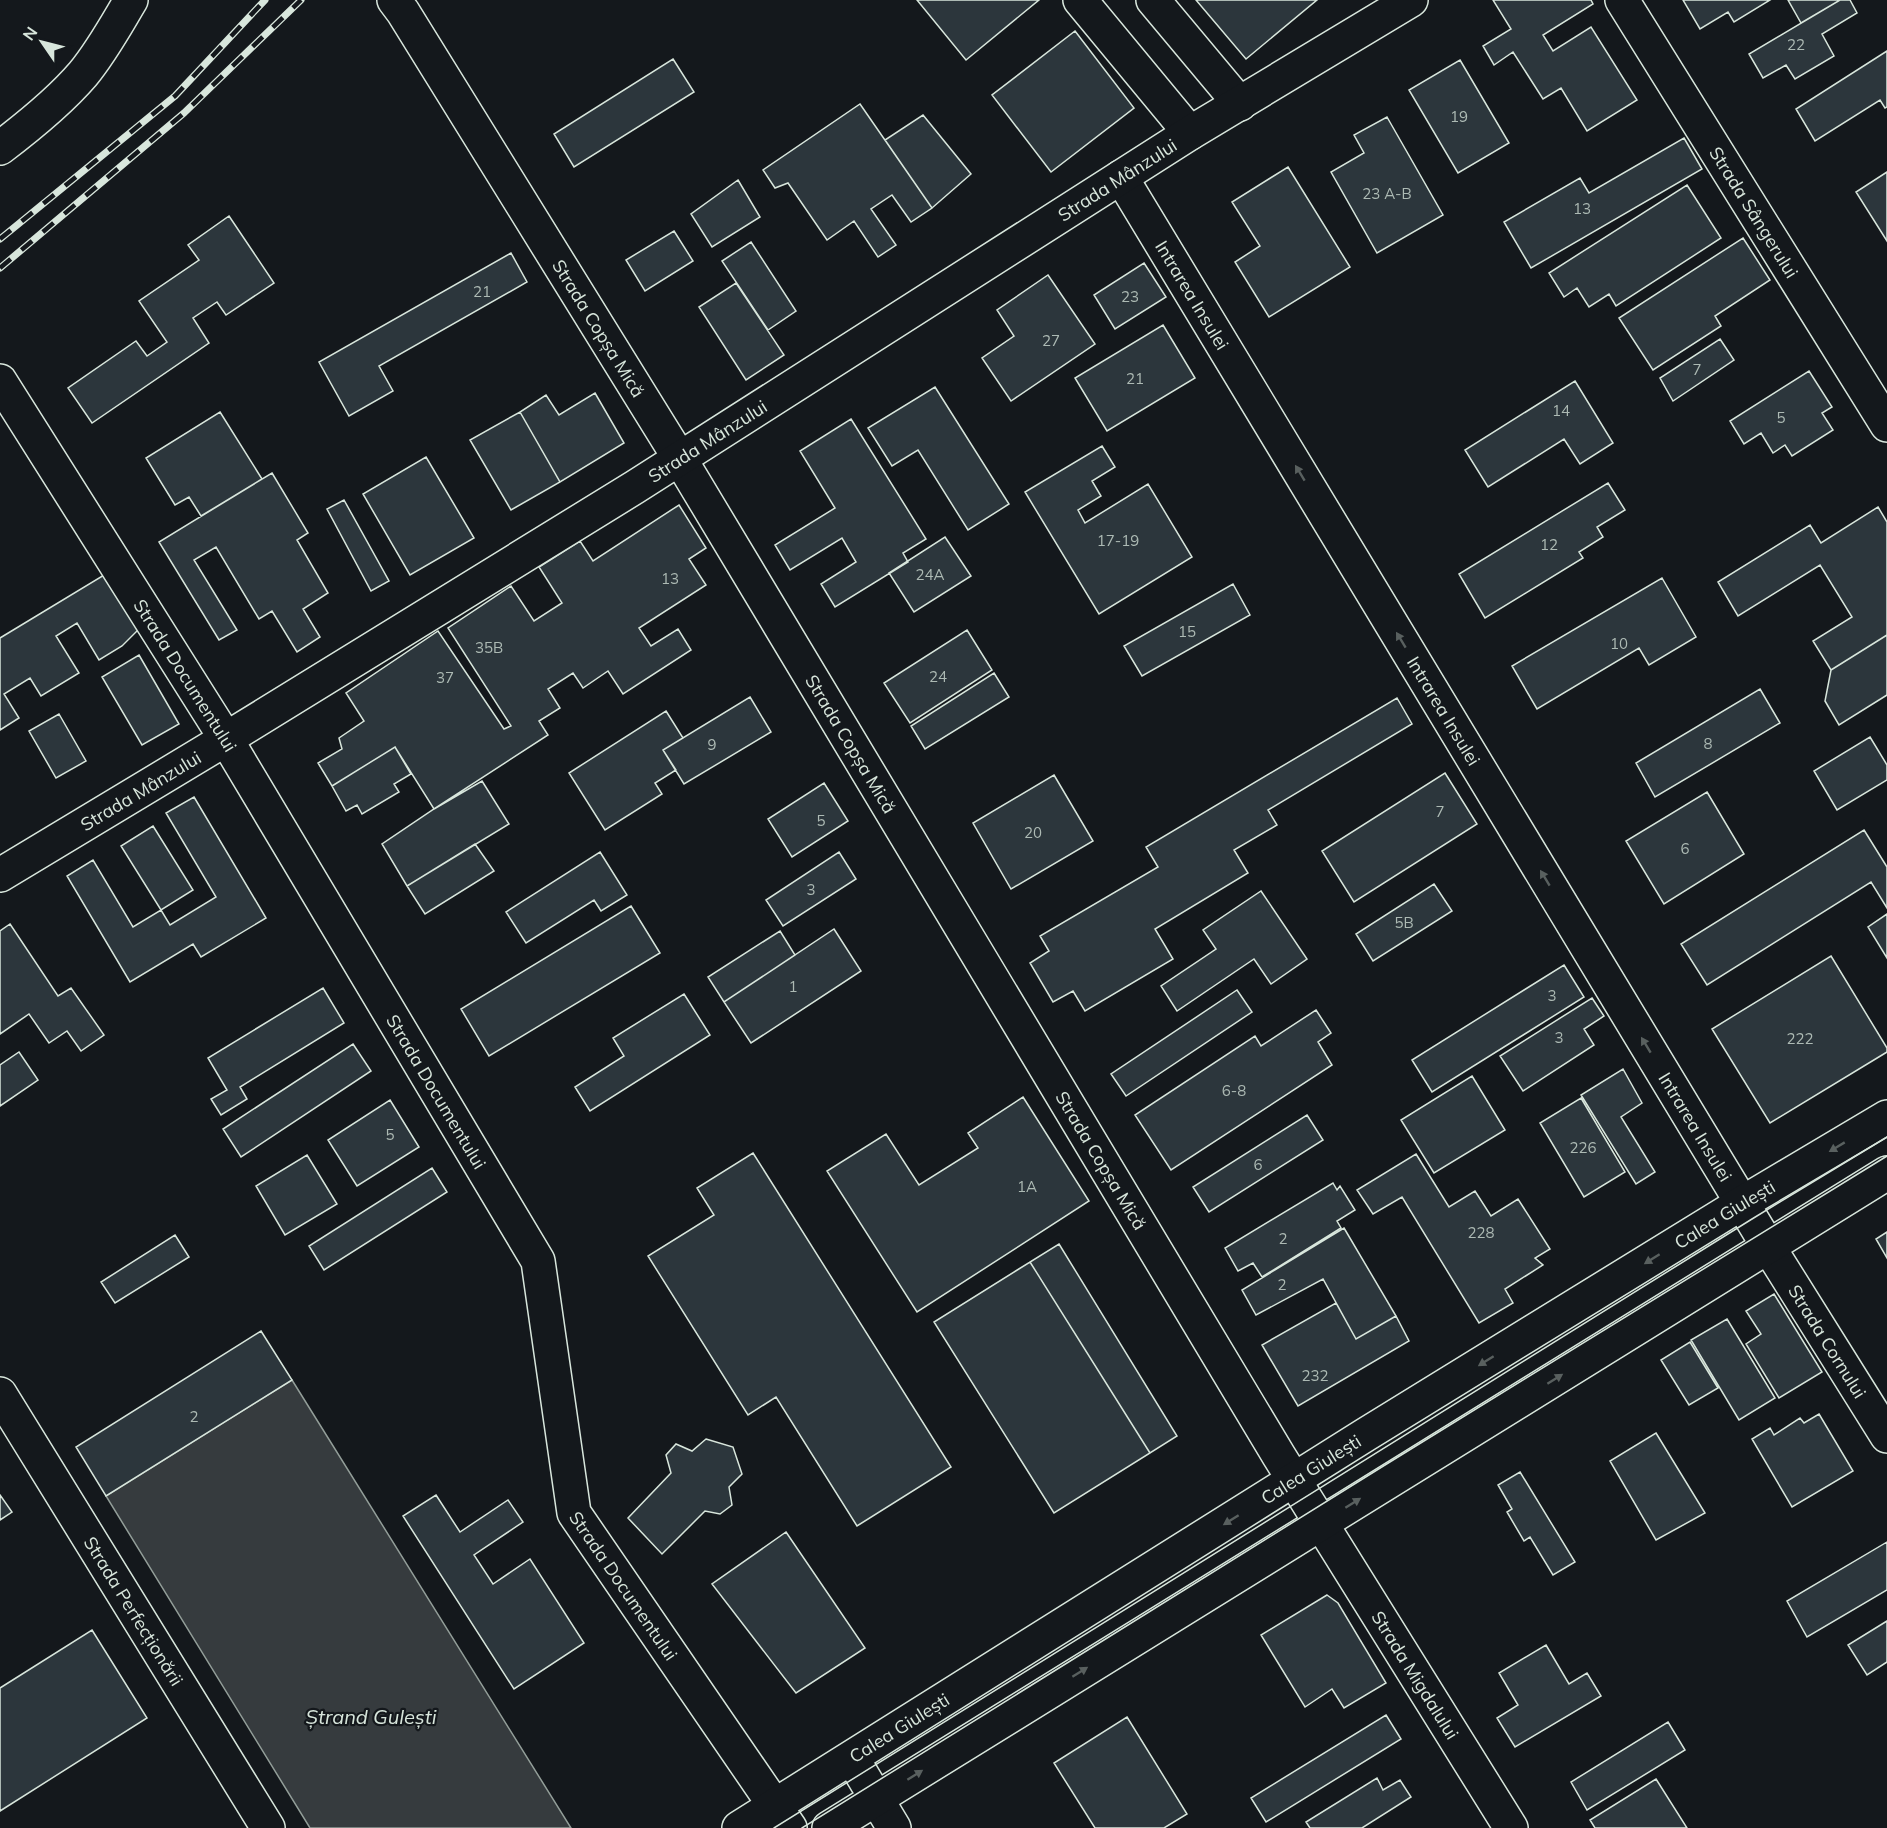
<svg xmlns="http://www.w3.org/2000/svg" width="1887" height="1828" font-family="Mulish,sans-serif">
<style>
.water{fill:#363b3e;stroke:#939e99;stroke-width:1.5}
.building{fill:#2c363c;stroke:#d8e6dc;stroke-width:1.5}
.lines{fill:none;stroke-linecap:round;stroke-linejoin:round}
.minor-casing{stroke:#d8e6dc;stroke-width:36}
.major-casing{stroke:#d8e6dc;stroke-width:36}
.minor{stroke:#14181c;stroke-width:33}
.major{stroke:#14181c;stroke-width:33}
.tram{stroke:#d8e6dc;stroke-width:1.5}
.rail-casing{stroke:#d8e6dc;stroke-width:7}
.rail{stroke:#14181c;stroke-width:4.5;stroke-dasharray:14;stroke-linecap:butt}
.oneway{fill:#59605f}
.labels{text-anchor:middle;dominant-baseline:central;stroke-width:4.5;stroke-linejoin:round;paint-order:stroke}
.number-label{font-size:15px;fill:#adbab4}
.street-label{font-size:18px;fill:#d8e6dc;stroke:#14181c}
.water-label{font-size:20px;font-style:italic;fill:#d8e6dc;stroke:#14181c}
</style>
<rect width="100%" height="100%" fill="#14181c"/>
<!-- water -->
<path class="water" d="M292 1380 571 1828H310L106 1496Z"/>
<!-- building -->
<path class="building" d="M917 0H1039L966 60Z
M1196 0H1317L1246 59Z
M1493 0H1591L1593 4 1543 35 1553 51 1591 27 1637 100 1587 131 1561 88 1543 99 1513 52 1494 65 1483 46 1511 29Z
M1683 0H1770L1734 22 1728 12 1700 29Z
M1788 0H1840L1801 23Z
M1840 0H1850L1857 13 1822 34 1834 56 1795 79 1786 65 1763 78 1749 54Z
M1075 31 1134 108 1051 172 992 95Z
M1887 51V107L1885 108 1880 100 1815 141 1796 109Z
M673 59 694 92 574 167 554 134Z
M1460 60 1509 143 1458 173 1409 90Z
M860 104 932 208 911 222 892 195 871 209 896 245 878 257 854 221 827 240 788 183 775 188 763 170Z
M923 115 971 174 932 208 885 140Z
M1387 117 1443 215 1377 253 1331 172 1364 153 1354 135Z
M1684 138 1702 169 1531 268 1504 222 1580 178 1589 193Z
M1288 167 1350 267 1269 317 1235 262 1260 246 1232 202Z
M1887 172V241L1856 192Z
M738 180 760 217 712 247 691 214Z
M1687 185 1721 238 1616 306 1609 294 1589 307 1577 288 1564 297 1549 273Z
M229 216 274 283 226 315 217 302 193 318 209 343 92 423 68 388 136 341 147 356 167 342 139 301 199 260 188 245Z
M674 231 693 261 645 291 626 260Z
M1743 238 1770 280 1715 316 1721 326 1653 370 1619 318Z
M751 242 796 311 768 330 722 261Z
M511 253 527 282 379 366 393 391 349 416 319 362Z
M1144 263 1166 297 1115 329 1094 295Z
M1048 275 1095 344 1011 401 982 358 1014 336 997 310Z
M736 283 784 355 746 380 699 307Z
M1163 325 1195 378 1107 431 1075 378Z
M1720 339 1734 360 1673 401 1660 378Z
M1809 371 1832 407 1822 413 1833 430 1792 456 1785 445 1773 453 1761 433 1744 444 1730 421Z
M1575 381 1613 443 1580 464 1564 439 1488 487 1465 450Z
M935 387 1009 504 968 530 918 450 892 466 868 428Z
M595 393 624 443 560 482 520 412 546 395 559 415Z
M220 412 262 479 201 516 189 497 175 505 146 458Z
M520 412 560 482 511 510 470 440Z
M851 419 926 539 903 553 908 562 835 607 821 584 856 562 842 538 790 570 775 545 835 508 800 451Z
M1102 446 1115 467 1092 481 1101 496 1078 510 1085 523 1148 484 1192 557 1099 614 1025 492Z
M426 457 474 538 410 575 363 494Z
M272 473 308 533 297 540 328 593 303 609 320 637 297 652 272 611 259 619 216 547 194 560 237 630 219 640 159 542Z
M1608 483 1625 510 1597 527 1603 537 1579 552 1583 558 1485 618 1459 574Z
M344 500 389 581 371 591 327 509Z
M679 505 706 548 689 559 706 585 639 628 651 646 678 629 691 650 623 694 608 671 583 688 573 673 548 689 560 708 539 721 548 735 434 809 395 747 332 786 318 763 342 749 339 738 364 721 346 693 438 631 504 729 511 726 448 628 511 586 534 621 562 603 539 567 580 541 593 561Z
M1878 507 1887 522V635L1831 670 1813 641 1852 617 1820 565 1738 616 1718 582 1810 525 1821 543Z
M945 537 971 576 914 612 889 573Z
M104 575 138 630 122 646 99 660 77 623 56 636 79 673 41 696 30 678 4 694 19 718 0 730V638Z
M1662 578 1696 637 1649 665 1639 648 1537 709 1512 666Z
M1233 584 1250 615 1142 676 1124 646Z
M967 630 992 670 910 723 884 683Z
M1887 635V695L1839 725 1825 701 1831 670Z
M139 655 179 724 142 745 102 677Z
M994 673 1009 697 925 749 911 726Z
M1760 689 1780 723 1655 797 1636 763Z
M750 697 771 732 684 784 663 750Z
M1397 698 1412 724 1268 810 1277 825 1234 850 1248 873 1155 929 1173 959 1085 1011 1073 991 1053 1002 1030 963 1049 951 1040 936 1158 867 1146 847Z
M666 711 683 738 663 750 676 770 655 783 662 794 605 830 569 773Z
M59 714 86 761 56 778 29 731Z
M1870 737 1887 765V780L1837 810 1814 771Z
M395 747 411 774 394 784 399 792 362 814 357 805 346 811 332 786Z
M1445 773 1477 824 1354 902 1322 851Z
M1054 775 1093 841 1011 889 973 823Z
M482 781 509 824 407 886 382 844 434 809Z
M824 783 848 821 792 857 768 819Z
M1707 792 1744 854 1664 904 1626 841Z
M194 797 266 918 201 957 193 944 130 982 67 876 93 860 133 927 161 910 170 925 216 897 166 813Z
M153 826 193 890 161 910 121 846Z
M1864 830 1887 867V908L1871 882 1707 985 1681 944Z
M475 844 494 871 425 914 407 886Z
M600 852 627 895 601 911 594 900 526 943 506 912Z
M839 852 856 879 783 926 766 900Z
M1434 884 1452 911 1373 961 1356 934Z
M1261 891 1307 959 1271 984 1254 959 1177 1011 1161 986 1216 949 1203 930Z
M631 906 660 953 489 1056 461 1009Z
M1887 914V958L1868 927Z
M10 924 58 996 71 988 104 1035 81 1051 67 1031 49 1043 29 1014 0 1034V931Z
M834 929 861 971 751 1043 724 1002Z
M780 931 795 955 724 1002 708 977Z
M1831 956 1887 1048V1052L1770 1123 1712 1029Z
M1564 965 1584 997 1432 1092 1412 1060Z
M323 988 344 1023 240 1087 247 1099 221 1115 211 1099 227 1090 208 1058Z
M1237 990 1252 1012 1126 1096 1111 1074Z
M684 994 710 1035 590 1111 575 1087 624 1056 613 1038Z
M1592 998 1604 1016 1584 1029 1594 1045 1523 1091 1500 1056Z
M1316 1010 1331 1033 1318 1042 1332 1065 1171 1170 1135 1115 1255 1036 1261 1046Z
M353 1044 371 1071 241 1157 223 1129Z
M19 1052 38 1080 0 1106V1065Z
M1623 1069 1642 1103 1621 1117 1655 1172 1636 1184 1581 1095Z
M1472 1076 1505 1130 1434 1173 1401 1120Z
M1023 1097 1089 1201 917 1312 827 1171 886 1134 919 1185 978 1148 968 1133Z
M1581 1098 1625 1172 1584 1197 1540 1123Z
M390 1100 419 1147 357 1186 328 1140Z
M1307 1115 1323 1140 1209 1212 1193 1187Z
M753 1153 951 1467 857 1526 776 1397 748 1415 648 1256 714 1215 697 1188Z
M1416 1154 1449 1207 1475 1191 1491 1216 1518 1199 1550 1249 1535 1258 1543 1265 1505 1289 1513 1303 1479 1323 1402 1197 1373 1214 1357 1190Z
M307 1155 337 1204 285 1235 256 1186Z
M432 1168 447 1192 324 1270 309 1246Z
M1333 1183 1337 1190 1340 1186 1355 1210 1337 1221 1341 1228 1262 1277 1253 1263 1238 1271 1225 1248Z
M1344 1228 1396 1316 1356 1339 1323 1279 1256 1315 1242 1290Z
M1887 1232V1258L1876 1239Z
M175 1235 189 1257 115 1303 101 1282Z
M1059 1244 1177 1436 1150 1453 1030 1262Z
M1030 1262 1150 1453 1054 1513 934 1322Z
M1774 1294 1822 1372 1779 1398 1746 1344 1761 1334 1746 1311Z
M1336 1303 1356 1339 1396 1316 1409 1341 1298 1406 1262 1345Z
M1727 1319 1775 1398 1739 1420 1691 1340Z
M261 1331 292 1380 106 1496 76 1447Z
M1690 1342 1718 1388 1689 1405 1661 1360Z
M1819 1414 1853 1471 1792 1507 1752 1439 1770 1428 1774 1435 1800 1418 1804 1423Z
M1656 1433 1705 1513 1656 1540 1610 1461Z
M706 1439 733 1447 742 1474 729 1487 732 1505 720 1514 705 1511 662 1554 628 1518 671 1473 666 1455 676 1444 692 1451Z
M1520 1472 1575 1562 1553 1575 1530 1537 1524 1541 1507 1512 1512 1509 1498 1485Z
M0 1495 12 1512 0 1520Z
M436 1495 460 1532 508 1500 523 1522 474 1555 493 1584 530 1559 584 1643 514 1689 403 1516Z
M786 1532 865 1648 796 1693 712 1584Z
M1887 1542V1590L1807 1637 1787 1601Z
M1327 1595 1338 1603 1386 1683 1344 1708 1332 1689 1305 1707 1261 1635Z
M1887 1621V1662L1867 1675 1848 1645Z
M92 1630 147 1718 0 1811V1688Z
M1546 1645 1569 1684 1587 1673 1601 1696 1515 1747 1497 1718 1518 1705 1499 1673Z
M1386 1715 1401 1739 1266 1822 1251 1798Z
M1127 1717 1187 1814 1164 1828H1095L1054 1763Z
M1668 1722 1685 1750 1587 1810 1571 1782Z
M1377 1778 1383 1790 1400 1780 1411 1797 1362 1828H1310L1306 1822Z
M1656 1779 1687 1828H1595L1590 1820Z"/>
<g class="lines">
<!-- minor casing -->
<g class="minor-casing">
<g id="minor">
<path id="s1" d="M394 0 403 12 680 459 1279 1456 1511 1828"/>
<path d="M1080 0 1190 133"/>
<path d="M1153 0 1240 104"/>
<path id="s2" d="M1622 0 1887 425"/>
<path d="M0 148C29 126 59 102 83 74 102 51 116 25 131 0"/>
<path id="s3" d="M1121 177 1768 1246 1887 1436"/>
<path id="s4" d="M0 381 226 739 538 1261 574 1513 790 1828"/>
<path id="s5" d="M0 875 226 739 635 487 1190 133 1411 0"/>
<path id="s6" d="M0 1394 268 1828"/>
<path d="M852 1758 894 1828"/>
</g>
</g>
<!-- major casing -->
<g class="major-casing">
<g id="major">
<path id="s7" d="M739 1828 1365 1435 1742 1203 1887 1117"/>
<path d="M829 1828 1887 1173"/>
</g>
</g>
<!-- minor -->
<use href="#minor" class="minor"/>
<!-- major -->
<use href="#major" class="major"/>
<!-- tram -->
<path class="tram" d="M774 1828 1752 1219 1887 1137
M802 1828 1385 1465 1887 1156"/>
<!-- rail casing -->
<g class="rail-casing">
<path id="rail" d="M0 239 175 96 265 0
M0 268 184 113 301 0"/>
</g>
<!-- rail -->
<use href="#rail" class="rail"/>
</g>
<!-- one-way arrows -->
<defs><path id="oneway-solid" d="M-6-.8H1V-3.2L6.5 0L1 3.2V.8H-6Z" transform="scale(1.5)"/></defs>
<g class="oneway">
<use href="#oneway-solid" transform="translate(1300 473) rotate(-121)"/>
<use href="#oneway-solid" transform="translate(1401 640) rotate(-121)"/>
<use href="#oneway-solid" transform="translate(1545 878) rotate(-121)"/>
<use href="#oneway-solid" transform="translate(1646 1045) rotate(-121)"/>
<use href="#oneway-solid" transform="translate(1837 1147) rotate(149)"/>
<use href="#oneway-solid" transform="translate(1652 1259) rotate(148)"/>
<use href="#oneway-solid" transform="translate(1486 1361) rotate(148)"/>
<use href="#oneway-solid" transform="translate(1555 1379) rotate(-32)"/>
<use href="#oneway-solid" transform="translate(1353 1503) rotate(-32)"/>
<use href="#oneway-solid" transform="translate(1231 1520) rotate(148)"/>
<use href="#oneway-solid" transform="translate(1080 1672) rotate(-32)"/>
<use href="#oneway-solid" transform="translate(915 1775) rotate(-32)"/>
</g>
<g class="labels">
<!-- number labels -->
<g class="number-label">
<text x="1796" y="44">22</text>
<text x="1459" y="116">19</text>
<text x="1387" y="193">23 A-B</text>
<text x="1582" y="208">13</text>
<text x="482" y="291">21</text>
<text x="1130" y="296">23</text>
<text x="1051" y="340">27</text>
<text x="1697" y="369">7</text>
<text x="1135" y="378">21</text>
<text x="1561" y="410">14</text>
<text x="1781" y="417">5</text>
<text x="1118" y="540">17-19</text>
<text x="1549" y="544">12</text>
<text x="930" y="574">24A</text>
<text x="670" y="578">13</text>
<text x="1187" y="631">15</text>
<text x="1619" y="643">10</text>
<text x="489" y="647">35B</text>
<text x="938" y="676">24</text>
<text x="445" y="677">37</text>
<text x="1708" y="743">8</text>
<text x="712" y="744">9</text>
<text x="1440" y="811">7</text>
<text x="821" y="820">5</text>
<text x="1033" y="832">20</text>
<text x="1685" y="848">6</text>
<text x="811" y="889">3</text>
<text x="1404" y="922">5B</text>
<text x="793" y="986">1</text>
<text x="1552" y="995">3</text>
<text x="1559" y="1037">3</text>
<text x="1800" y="1038">222</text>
<text x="1234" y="1090">6-8</text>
<text x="390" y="1134">5</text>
<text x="1583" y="1147">226</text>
<text x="1258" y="1164">6</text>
<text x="1027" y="1186">1A</text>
<text x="1481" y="1232">228</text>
<text x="1283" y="1238">2</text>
<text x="1282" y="1284">2</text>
<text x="1315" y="1375">232</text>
<text x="194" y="1416">2</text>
</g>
<!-- street labels -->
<g class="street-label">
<text stroke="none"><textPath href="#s5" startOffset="1316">Strada Mânzului</textPath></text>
<text stroke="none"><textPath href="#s2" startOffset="250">Strada Sângerului</textPath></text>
<text stroke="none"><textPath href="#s3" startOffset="138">Intrarea Insulei</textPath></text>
<text stroke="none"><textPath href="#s1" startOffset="387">Strada Copșa Mică</textPath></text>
<text stroke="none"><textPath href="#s5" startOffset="830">Strada Mânzului</textPath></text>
<text stroke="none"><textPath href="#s4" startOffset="348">Strada Documentului</textPath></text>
<text stroke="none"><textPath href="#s3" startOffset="624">Intrarea Insulei</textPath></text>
<text stroke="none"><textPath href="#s1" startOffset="873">Strada Copșa Mică</textPath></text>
<text stroke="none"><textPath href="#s5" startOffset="164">Strada Mânzului</textPath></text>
<text stroke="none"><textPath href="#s4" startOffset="834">Strada Documentului</textPath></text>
<text stroke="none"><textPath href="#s3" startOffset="1110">Intrarea Insulei</textPath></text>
<text stroke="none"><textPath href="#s1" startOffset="1359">Strada Copșa Mică</textPath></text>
<text stroke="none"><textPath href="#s7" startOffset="1161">Calea Giulești</textPath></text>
<text stroke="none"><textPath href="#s3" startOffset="1362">Strada Cornului</textPath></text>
<text stroke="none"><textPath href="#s7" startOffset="675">Calea Giulești</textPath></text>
<text stroke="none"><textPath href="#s4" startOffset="1374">Strada Documentului</textPath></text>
<text stroke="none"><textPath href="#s6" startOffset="255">Strada Perfecționării</textPath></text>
<text stroke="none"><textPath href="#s1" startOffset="1962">Strada Migdalului</textPath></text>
<text stroke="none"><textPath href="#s7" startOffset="189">Calea Giulești</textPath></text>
</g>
<!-- water labels -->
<g class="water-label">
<text x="371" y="1716">Ștrand Gulești</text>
</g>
</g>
<!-- north arrow -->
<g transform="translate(42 42) rotate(305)" stroke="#14181c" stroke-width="4.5" paint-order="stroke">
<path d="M0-4.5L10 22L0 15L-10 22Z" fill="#d8e6dc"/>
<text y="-9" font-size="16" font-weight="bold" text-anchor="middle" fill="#d8e6dc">N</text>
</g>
</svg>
